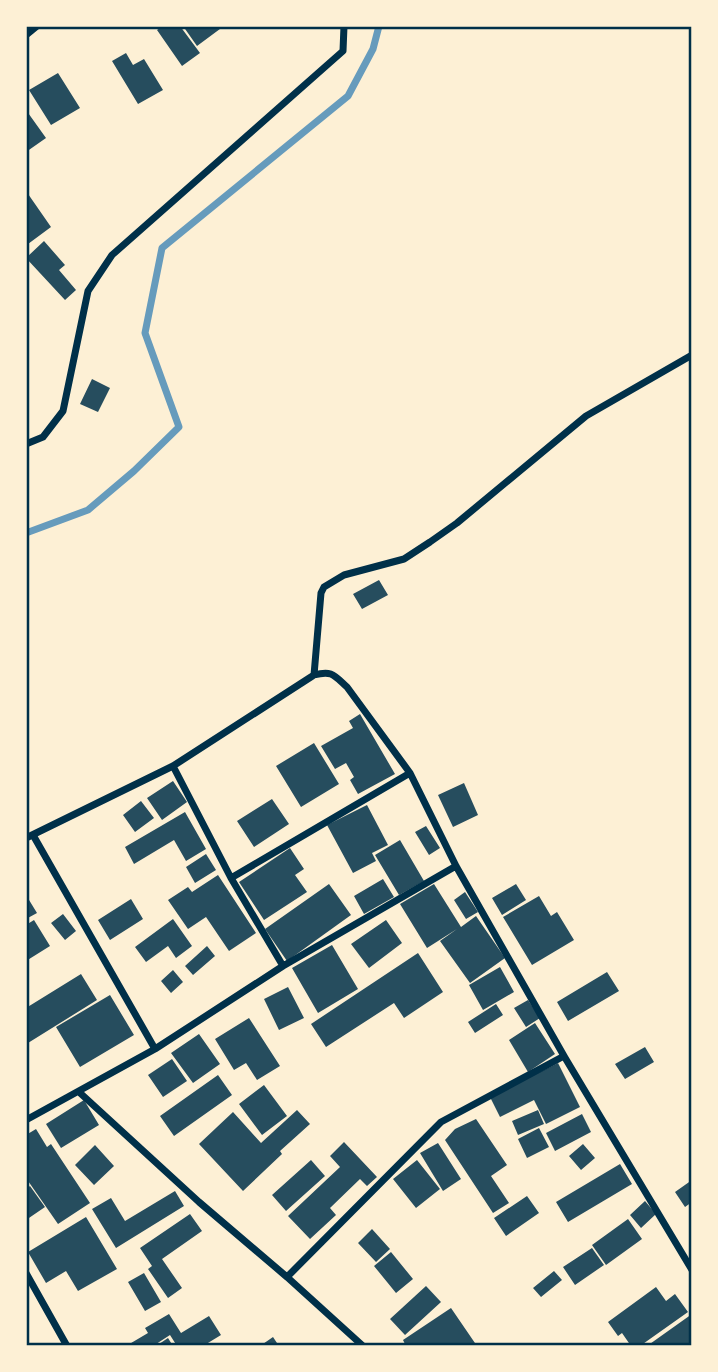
<svg xmlns="http://www.w3.org/2000/svg" width="718" height="1372" font-family="'Nunito Sans',sans-serif">
<style>
.lines{fill:none;stroke-linecap:round;stroke-linejoin:round}
.stream{stroke:#669bbc;stroke-width:7}
.building{fill:#264d5e}
.minor{stroke:#003049;stroke-width:7}
.neatline{fill:none;stroke:#003049;stroke-width:2.5}
</style>
<rect width="100%" height="100%" fill="#fdf0d5"/>
<g class="lines">
<!-- stream -->
<path class="stream" d="M26 533 88 510 134 471 179 427 145 333 162 248 348 96 373 49 379 26"/>
</g>
<!-- building -->
<path class="building" d="M163 26H180L200 53 182 66 157 30Z
M183 26H224L197 46Z
M126 53 133 65 144 59 163 90 138 104 112 61Z
M58 73 80 108 51 125 29 90Z
M26 110 46 138 26 152Z
M26 191 51 227 28 244 26 241Z
M44 241 65 265 59 270 76 290 65 300 26 258Z
M92 379 110 388 98 412 80 404Z
M379 580 388 595 362 609 353 594Z
M360 714 395 774 358 794 350 780 354 777 346 763 335 769 321 746 353 728 349 721Z
M314 743 339 784 301 807 276 766Z
M173 781 187 802 162 820 147 798Z
M464 783 478 815 453 827 438 795Z
M272 799 289 824 254 847 237 821Z
M141 801 154 818 135 832 123 815Z
M367 805 388 845 372 853 376 861 353 873 327 825Z
M185 812 206 849 186 861 174 840 134 864 125 847Z
M426 826 440 848 429 855 415 832Z
M400 840 424 881 399 895 375 855Z
M290 848 304 869 295 875 307 892 264 920 239 882Z
M206 854 216 870 195 883 186 867Z
M218 875 256 933 229 951 206 917 188 929 168 900 188 887 192 892Z
M383 879 394 897 364 914 354 896Z
M329 884 351 915 287 961 265 929Z
M434 884 461 927 476 916 505 958 470 983 440 941 457 929 427 948 400 904Z
M516 884 526 900 502 915 492 898Z
M465 892 478 912 466 919 454 900Z
M26 895 37 913 26 919Z
M539 896 551 916 557 912 574 940 532 965 503 917Z
M131 899 143 919 110 940 98 920Z
M63 914 76 931 65 940 51 923Z
M173 919 192 946 176 958 168 946 146 962 135 947Z
M34 920 50 946 26 961V925Z
M386 920 402 943 369 968 351 944Z
M332 945 358 989 318 1013 292 968Z
M207 946 215 956 193 975 185 966Z
M418 953 443 992 404 1018 394 1003 326 1047 311 1024Z
M500 967 514 992 483 1010 469 985Z
M173 970 183 982 171 993 161 981Z
M607 972 619 991 568 1021 557 1002Z
M81 974 97 1000 28 1043 26 1040V1008Z
M288 987 304 1018 279 1030 264 999Z
M110 995 134 1035 80 1067 56 1027Z
M528 1000 540 1018 526 1027 514 1008Z
M496 1004 503 1015 475 1033 468 1022Z
M249 1018 280 1066 257 1080 246 1063 234 1070 215 1039Z
M535 1023 555 1054 528 1072 509 1040Z
M199 1034 220 1064 193 1083 171 1053Z
M645 1047 654 1062 625 1079 615 1064Z
M172 1059 187 1081 163 1097 148 1075Z
M558 1063 580 1107 546 1124 534 1100 500 1117 490 1097Z
M218 1075 232 1095 174 1136 160 1116Z
M264 1085 287 1116 262 1135 239 1104Z
M84 1100 99 1125 61 1148 46 1124Z
M297 1110 310 1124 280 1151 282 1154 243 1191 199 1144 233 1112 261 1143Z
M538 1110 544 1124 518 1135 512 1121Z
M582 1114 591 1132 555 1151 546 1133Z
M476 1119 507 1165 491 1176 509 1203 493 1213 445 1140 455 1129Z
M539 1128 549 1147 527 1158 518 1139Z
M36 1129 47 1147 51 1144 90 1203 58 1224 26 1178V1135Z
M344 1142 377 1177 367 1186 360 1179 330 1208 336 1215 310 1239 288 1216 340 1167 330 1156Z
M438 1143 461 1179 443 1191 420 1153Z
M583 1144 595 1158 581 1170 569 1156Z
M95 1145 114 1166 94 1185 75 1165Z
M311 1160 325 1176 286 1211 272 1195Z
M417 1160 440 1189 416 1208 393 1179Z
M620 1164 632 1184 568 1222 556 1202Z
M692 1180V1202L685 1207 675 1192Z
M30 1186 45 1207 26 1220V1189Z
M175 1191 184 1206 116 1248 92 1209 111 1198 125 1221Z
M527 1196 539 1213 506 1236 494 1218Z
M645 1201 656 1214 641 1228 630 1215Z
M190 1214 202 1231 162 1259 182 1288 168 1298 148 1269 152 1266 140 1248Z
M86 1217 117 1269 78 1291 66 1271 46 1283 28 1252Z
M628 1219 642 1239 606 1265 592 1245Z
M372 1229 390 1249 376 1262 358 1243Z
M592 1248 604 1265 575 1285 563 1267Z
M391 1252 413 1279 396 1293 374 1266Z
M554 1271 562 1280 541 1297 533 1288Z
M144 1273 161 1302 145 1311 128 1282Z
M426 1286 441 1302 405 1335 390 1319Z
M656 1287 666 1301 675 1294 688 1312 640 1346H631L622 1333 618 1336 608 1322Z
M451 1308 477 1346H406L403 1340Z
M169 1314 181 1333 209 1316 221 1335 203 1346H177L170 1335 153 1346H126L148 1333 145 1328Z
M692 1314V1346H647Z
M273 1337 279 1346H260Z
M168 1338 173 1346H156Z"/>
<g class="lines">
<!-- minor -->
<path class="minor" d="M26 35 37 26
M26 444 43 437 63 411 88 291 112 255 343 51 344 26
M314 675 321 593 324 587 344 575 404 559 430 542 457 523 586 416 692 355
M173 766 231 878 283 966
M33 835 155 1049
M26 838 173 766 314 675C332 670 334 675 347 687L410 773 456 866 564 1056 692 1270
M231 878 410 773
M79 1092 199 1202 287 1277 363 1346
M26 1120 155 1049 283 966 456 866
M26 1273 67 1346
M287 1277 441 1122 564 1056"/>
</g>
<!-- border -->
<rect width="718" height="1372" fill="none" stroke="#fdf0d5" stroke-width="56"/>
<rect x="28" y="28" width="662" height="1316" class="neatline"/>
</svg>
